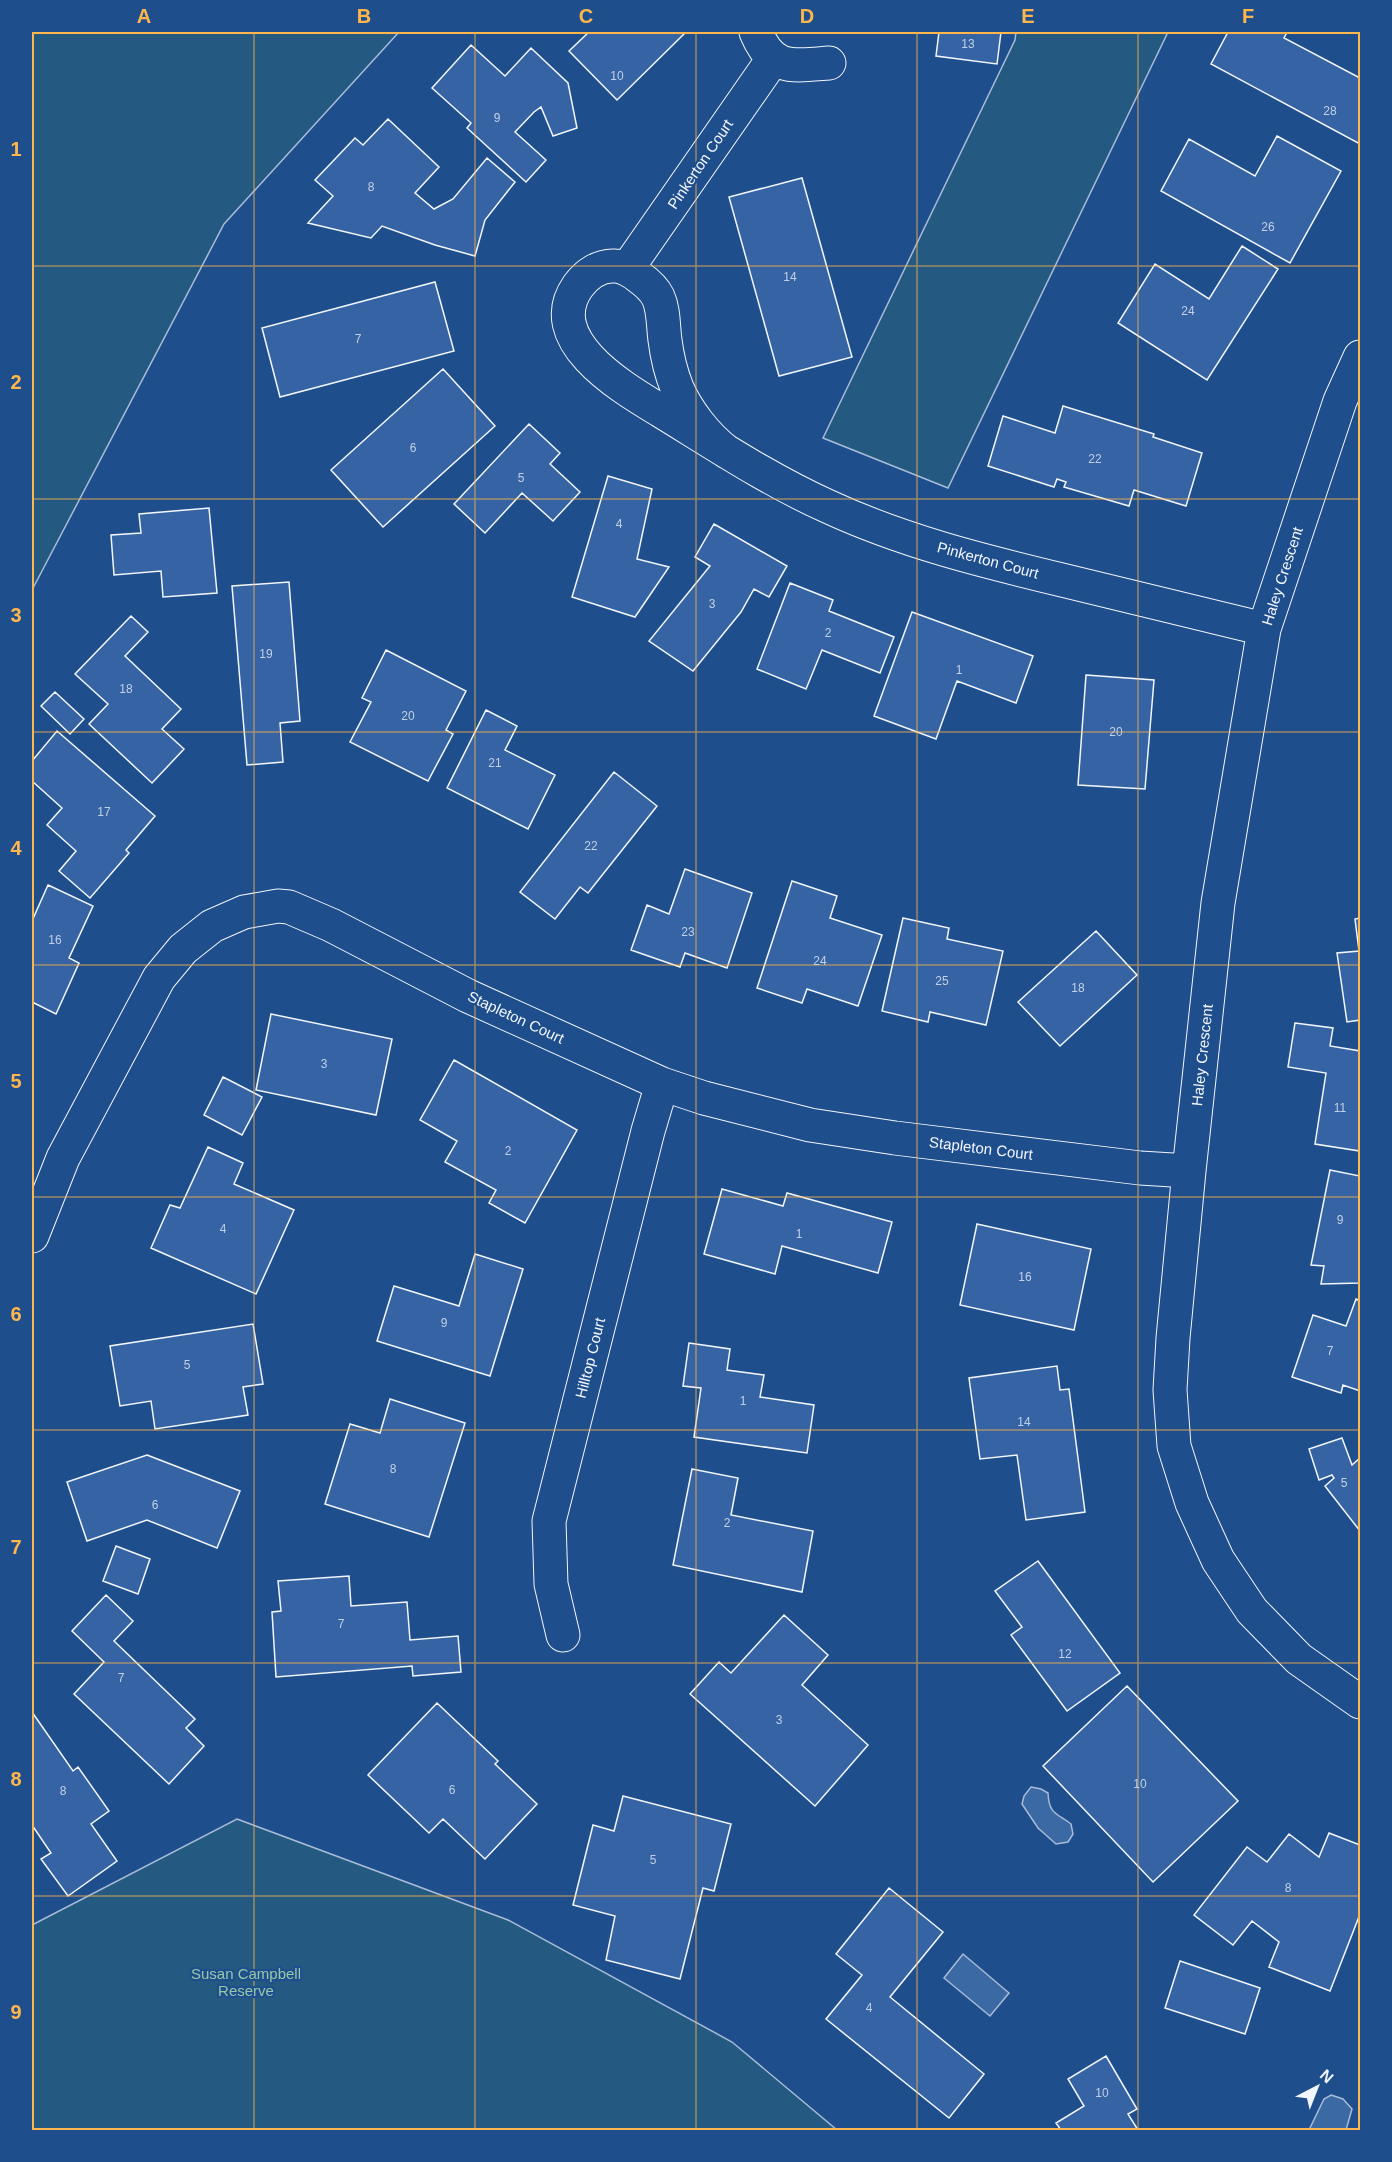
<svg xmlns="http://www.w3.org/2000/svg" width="1392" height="2162" font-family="Helvetica,sans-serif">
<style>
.green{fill:#245a82;stroke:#a8bbd7;stroke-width:1.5}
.water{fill:#3b69a3;stroke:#a8bbd7;stroke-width:1.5}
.building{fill:#3563a3;stroke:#f2f6ff;stroke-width:1.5}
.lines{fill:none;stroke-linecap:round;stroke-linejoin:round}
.minor-casing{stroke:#f2f6ff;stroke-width:35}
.minor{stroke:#1f4e8c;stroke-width:33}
.grid{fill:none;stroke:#ffb74d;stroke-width:1.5;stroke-opacity:0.55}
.labels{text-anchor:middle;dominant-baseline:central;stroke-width:4.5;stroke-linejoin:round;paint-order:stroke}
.number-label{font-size:12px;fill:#c3d1e8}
.street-label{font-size:15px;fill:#f2f6ff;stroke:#1f4e8c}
.park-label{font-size:15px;fill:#97c8a6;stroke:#1f4e8c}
.neatline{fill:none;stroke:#ffb74d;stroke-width:2}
.grid-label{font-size:20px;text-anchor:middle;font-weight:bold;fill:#ffb74d}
</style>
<rect width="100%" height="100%" fill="#1f4e8c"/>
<!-- green -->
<path class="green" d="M32 32H399L224 224 32 590Z
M1016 32H1168L948 488 823 438 1015 40Z
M237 1819 508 1920 732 2042 837 2130H32V1925Z"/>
<!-- water -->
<path class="water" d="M1031 1787 1041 1789 1048 1793C1049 1815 1057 1813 1071 1824L1073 1834 1068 1842 1056 1844 1038 1828 1022 1804 1024 1796Z
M963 1954 1009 1993 990 2016 944 1978Z
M1331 2095 1343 2099 1352 2109 1346 2130H1309L1324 2099Z"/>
<!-- building -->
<path class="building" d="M589 32H686L617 100 569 51Z
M939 32H1001L997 64 936 56Z
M1228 32H1287L1284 38 1360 78V144L1211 64Z
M471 45 505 76 531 48 568 83 577 128 553 136 541 107 534 112 515 132 546 160 526 182 467 128 471 123 432 88Z
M388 119 439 167 415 193 434 209 453 199 487 158 515 182 485 220 475 256 435 245 382 226 371 238 308 223 333 196 315 180 355 138 363 145Z
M1277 136 1341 171 1290 263 1161 191 1189 139 1255 176Z
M802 178 852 357 779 376 729 197Z
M1242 246 1278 269 1207 380 1118 323 1155 264 1209 299Z
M435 282 454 351 280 397 262 328Z
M443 369 495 426 383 527 331 470Z
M1063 406 1154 434 1153 437 1202 453 1186 506 1134 490 1129 506 1064 487 1066 482 1057 479 1054 487 988 466 1003 416 1055 433Z
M529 424 560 453 550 464 580 492 553 521 522 493 485 533 454 504Z
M608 476 652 489 637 559 669 567 635 617 572 597Z
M209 508 217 593 163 597 161 571 114 575 111 535 141 533 139 514Z
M714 524 787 566 769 597 754 589 741 612 693 671 649 641 710 566 695 557Z
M289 582 300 721 280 723 283 762 247 765 232 586Z
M790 583 833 600 829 611 894 637 880 673 822 650 806 689 757 669Z
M912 612 1033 656 1016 703 957 681 936 739 874 716Z
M131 616 148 632 125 656 181 709 162 729 184 749 152 783 89 724 108 704 75 674Z
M386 650 466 691 446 730 453 734 428 781 350 742 371 702 362 698Z
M1086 675 1154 680 1145 789 1078 785Z
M55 692 84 719 70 734 41 706Z
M486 710 517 726 505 750 555 775 528 829 447 788Z
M57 731 155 816 126 850 129 853 90 898 59 871 76 851 47 825 62 808 32 781V761Z
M614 772 657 806 588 893 580 887 555 919 520 892Z
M685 869 752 893 727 968 685 953 680 967 631 950 647 905 669 914Z
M792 881 837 896 830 918 882 935 858 1006 807 989 802 1003 757 988Z
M48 885 93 906 69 958 79 963 56 1014 32 1002V921Z
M903 918 949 928 947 939 1003 951 986 1025 930 1012 928 1022 882 1011Z
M1360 918V1020L1347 1022 1337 953 1359 951 1355 919Z
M1096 931 1137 975 1060 1046 1018 1002Z
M271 1014 392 1039 376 1115 256 1090Z
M1295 1023 1333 1028 1330 1046 1360 1051V1151L1315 1144 1326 1073 1288 1067Z
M454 1060 577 1130 525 1223 489 1203 496 1190 445 1162 457 1141 420 1120Z
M223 1077 262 1097 242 1135 204 1115Z
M208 1147 243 1163 234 1184 294 1210 256 1294 151 1248 170 1205 180 1208Z
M1330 1170 1360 1176V1283L1321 1284 1324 1266 1311 1265Z
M722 1189 783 1206 787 1193 892 1222 878 1273 782 1246 775 1274 704 1254Z
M977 1224 1091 1249 1074 1330 960 1305Z
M475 1254 523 1269 490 1376 377 1341 394 1286 459 1306Z
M1356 1299 1360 1301V1391L1343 1385 1341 1393 1292 1377 1313 1315 1346 1326Z
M253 1324 263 1384 243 1387 248 1415 155 1429 151 1401 120 1406 110 1346Z
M689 1343 730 1349 727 1370 764 1375 760 1397 814 1405 807 1453 694 1437 701 1388 683 1386Z
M1057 1366 1060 1390 1069 1389 1085 1512 1026 1520 1017 1455 980 1459 969 1378Z
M390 1399 465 1423 429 1537 325 1504 350 1424 380 1433Z
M1342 1438 1352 1465 1360 1458V1531L1325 1486 1334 1478 1332 1475 1319 1480 1309 1449Z
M147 1455 240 1491 217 1548 147 1520 87 1541 67 1482Z
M692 1469 738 1478 731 1515 813 1531 802 1592 673 1565Z
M116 1546 150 1559 138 1594 103 1581Z
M1038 1561 1120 1673 1067 1711 1011 1635 1022 1627 995 1591Z
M349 1576 351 1606 407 1602 410 1640 458 1636 461 1672 413 1676 412 1666 276 1677 272 1612 281 1611 278 1581Z
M106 1595 133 1621 114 1641 195 1719 186 1728 204 1746 169 1784 74 1694 104 1662 72 1631Z
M784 1615 828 1655 802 1685 868 1745 815 1806 690 1694 719 1662 731 1673Z
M1127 1686 1238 1801 1153 1882 1043 1766Z
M437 1703 498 1761 495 1764 537 1804 485 1859 443 1819 429 1833 368 1775Z
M32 1712 73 1771 78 1767 109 1811 91 1824 117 1861 68 1896 41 1859 51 1853 32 1825Z
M623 1796 731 1824 714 1891 703 1888 680 1979 606 1960 615 1916 573 1905 593 1825 614 1831Z
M1329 1833 1360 1845V1914L1330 1991 1269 1967 1279 1942 1252 1921 1233 1945 1194 1915 1247 1847 1267 1862 1289 1834 1319 1857Z
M889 1888 943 1932 890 1997 984 2074 949 2118 826 2019 862 1975 836 1954Z
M1180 1961 1260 1988 1245 2034 1165 2008Z
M1106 2056 1137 2109 1128 2114 1138 2130H1061L1056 2123 1084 2106 1068 2079Z"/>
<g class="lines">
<!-- minor casing -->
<g class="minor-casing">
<path id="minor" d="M756 32C772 71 792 66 829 63
M627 269 773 59
M1360 357 1340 401 1264 629 1218 903 1189 1171 1173 1338 1170 1390 1174 1446 1192 1503 1218 1560 1252 1611 1299 1659 1360 1702
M727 452C706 436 687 411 677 388 671 373 667 356 665 340 663 326 664 310 658 297 654 289 646 282 639 277 633 272 623 266 615 266 600 265 587 274 578 286 540 340 623 388 661 411 715 444 769 480 827 506 902 541 983 561 1062 580 1129 596 1197 613 1264 629
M32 1236 63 1158 159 978 183 949 212 926 244 912 278 906 289 907 331 925 468 996 662 1084 704 1098 810 1125 895 1138 1140 1168 1189 1171
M563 1635 551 1584 549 1521 648 1131 662 1084"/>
</g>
<!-- minor -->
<use href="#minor" class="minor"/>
</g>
<!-- grid -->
<path class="grid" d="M254 32V2130M475 32V2130M696 32V2130M917 32V2130M1138 32V2130M32 266H1360M32 499H1360M32 732H1360M32 965H1360M32 1197H1360M32 1430H1360M32 1663H1360M32 1896H1360"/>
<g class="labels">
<!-- number labels -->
<g class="number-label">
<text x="968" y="44">13</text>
<text x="617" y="76">10</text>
<text x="1330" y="111">28</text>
<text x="497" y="118">9</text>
<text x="371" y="187">8</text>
<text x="1268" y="227">26</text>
<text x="790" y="277">14</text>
<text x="1188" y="311">24</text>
<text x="358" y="339">7</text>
<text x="413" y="448">6</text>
<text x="1095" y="459">22</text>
<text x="521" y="478">5</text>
<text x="619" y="524">4</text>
<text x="712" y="604">3</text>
<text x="828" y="633">2</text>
<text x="266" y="654">19</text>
<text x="959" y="670">1</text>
<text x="126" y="689">18</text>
<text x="408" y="716">20</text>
<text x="1116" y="732">20</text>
<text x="495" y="763">21</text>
<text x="104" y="812">17</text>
<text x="591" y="846">22</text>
<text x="688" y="932">23</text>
<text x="55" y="940">16</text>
<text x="820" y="961">24</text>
<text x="942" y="981">25</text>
<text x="1078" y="988">18</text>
<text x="324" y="1064">3</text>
<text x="1340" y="1108">11</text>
<text x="508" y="1151">2</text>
<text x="1340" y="1220">9</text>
<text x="223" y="1229">4</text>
<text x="799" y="1234">1</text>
<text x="1025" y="1277">16</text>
<text x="444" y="1323">9</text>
<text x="1330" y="1351">7</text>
<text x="187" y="1365">5</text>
<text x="743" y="1401">1</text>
<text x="1024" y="1422">14</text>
<text x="393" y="1469">8</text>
<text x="1344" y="1483">5</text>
<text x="155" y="1505">6</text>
<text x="727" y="1523">2</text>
<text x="341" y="1624">7</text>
<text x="1065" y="1654">12</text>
<text x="121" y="1678">7</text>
<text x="779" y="1720">3</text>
<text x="1140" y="1784">10</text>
<text x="452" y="1790">6</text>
<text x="63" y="1791">8</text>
<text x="653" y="1860">5</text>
<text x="1288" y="1888">8</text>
<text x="869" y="2008">4</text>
<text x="1102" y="2093">10</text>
</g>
<!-- street labels -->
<g class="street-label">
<text transform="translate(700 164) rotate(-56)">Pinkerton Court</text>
<text transform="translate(988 560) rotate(15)">Pinkerton Court</text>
<text transform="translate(1282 576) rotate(-72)">Haley Crescent</text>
<text transform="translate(516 1017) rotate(25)">Stapleton Court</text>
<text transform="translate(1202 1055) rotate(-84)">Haley Crescent</text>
<text transform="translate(981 1148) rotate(7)">Stapleton Court</text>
<text transform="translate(590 1358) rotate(-76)">Hilltop Court</text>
</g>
<!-- park labels -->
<g class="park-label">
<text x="246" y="1973">Susan Campbell<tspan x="246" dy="17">Reserve</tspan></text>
</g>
</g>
<!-- border -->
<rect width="1392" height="2162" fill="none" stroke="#1f4e8c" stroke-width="66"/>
<!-- north arrow -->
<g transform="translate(1317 2087) rotate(42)" stroke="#1f4e8c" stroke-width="4.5" paint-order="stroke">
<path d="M0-4.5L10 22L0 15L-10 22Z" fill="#f2f6ff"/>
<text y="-9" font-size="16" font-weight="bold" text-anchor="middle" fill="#f2f6ff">N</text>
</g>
<rect x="33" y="33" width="1326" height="2096" class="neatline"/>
<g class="grid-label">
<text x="144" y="23">A</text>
<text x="364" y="23">B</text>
<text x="586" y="23">C</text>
<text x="807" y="23">D</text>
<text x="1028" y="23">E</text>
<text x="1248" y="23">F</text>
<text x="16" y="156">1</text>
<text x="16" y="389">2</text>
<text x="16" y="622">3</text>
<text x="16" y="855">4</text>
<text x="16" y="1088">5</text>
<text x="16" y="1321">6</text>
<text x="16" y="1554">7</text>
<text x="16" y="1786">8</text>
<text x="16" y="2019">9</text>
</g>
</svg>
